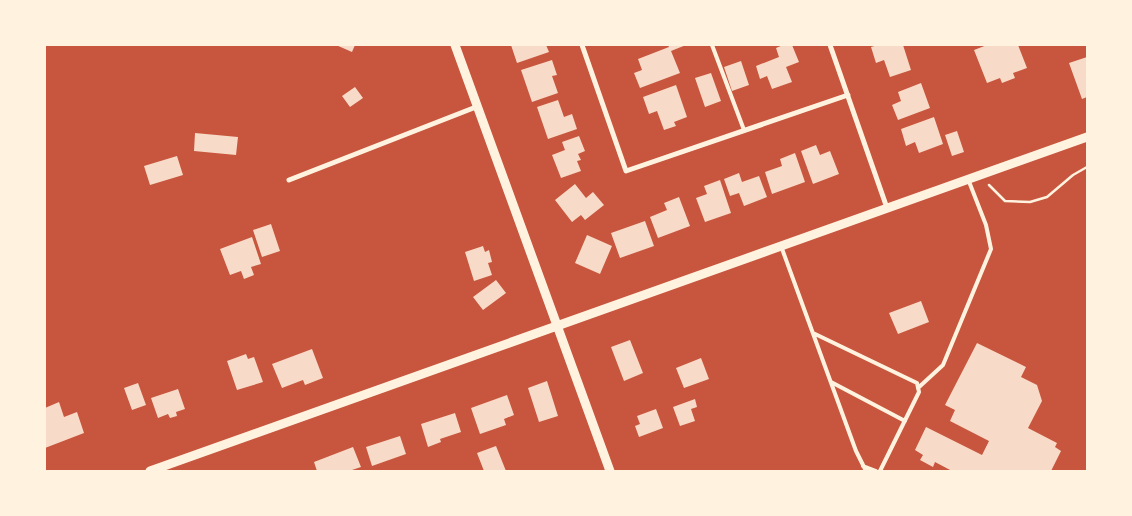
<svg xmlns="http://www.w3.org/2000/svg" width="1132" height="516" font-family="'Titillium Web',sans-serif">
<style>
.building{fill:#f7dbc8}
.lines{fill:none;stroke-linecap:round;stroke-linejoin:round}
.path{stroke:#fff3e0;stroke-width:2.5}
.service{stroke:#fff3e0;stroke-width:4}
.minor{stroke:#fff3e0;stroke-width:5}
.tertiary{stroke:#fff3e0;stroke-width:9}
</style>
<rect width="100%" height="100%" fill="#c8553d"/>
<!-- building -->
<path class="building" d="M336 45H355L352 52Z
M511 45H546L549 52 517 63Z
M668 45H686L671 51 680 73 640 88 634 73 642 70 638 59 669 47Z
M783 45H792L799 62 786 67 792 82 772 89 767 76 760 79 756 66 779 57 776 48Z
M878 45H903L911 70 890 77 884 60 876 63 871 47Z
M987 45H1018L1027 68 1013 73 1015 78 1002 83 1000 78 987 83 974 50Z
M1087 57V97L1082 99 1069 63Z
M552 60 557 75 552 76 558 93 532 102 521 70Z
M741 61 749 85 732 91 724 67Z
M711 73 721 101 705 107 695 78Z
M921 83 930 108 898 120 892 105 901 101 898 92Z
M676 85 687 117 674 122 676 126 664 130 657 111 649 114 643 97Z
M355 87 363 98 350 107 342 96Z
M558 100 564 117 572 114 577 129 548 139 537 107Z
M934 117 943 144 919 153 915 142 906 146 901 129Z
M957 131 964 152 952 156 945 135Z
M195 133 238 137 236 155 194 151Z
M579 136 585 151 578 154 581 160 577 161 581 171 561 178 552 155 565 150 562 142Z
M816 145 820 155 830 151 839 174 813 184 801 151Z
M795 153 805 182 772 194 765 172 782 166 780 159Z
M177 156 183 175 150 185 144 166Z
M739 173 742 182 759 176 767 197 744 206 739 193 730 196 724 179Z
M720 180 731 213 705 222 696 198 707 194 704 186Z
M575 184 586 198 593 192 604 205 585 220 581 215 572 222 555 200Z
M679 197 690 226 658 238 650 217 667 210 664 203Z
M645 221 654 246 620 258 611 233Z
M271 224 280 251 262 257 253 230Z
M587 235 612 246 600 274 575 263Z
M252 237 261 264 251 267 254 275 244 279 241 271 230 275 220 249Z
M483 246 485 252 489 250 492 262 488 263 492 275 474 281 465 252Z
M496 280 506 293 483 310 473 297Z
M921 301 929 322 898 334 889 313Z
M630 340 643 373 624 381 611 347Z
M977 343 1026 367 1021 377 1037 385 1042 401 1028 428 1057 443 1055 447 1061 451 1051 471H952L935 462 933 467 920 460 923 455 915 450 926 427 982 455 989 441 950 421 955 410 945 405Z
M312 349 323 378 305 385 303 380 282 388 272 364Z
M246 354 248 359 254 357 263 382 237 390 227 361Z
M701 358 709 379 684 388 676 368Z
M547 381 558 416 539 422 528 388Z
M138 383 146 405 132 410 124 388Z
M178 389 185 409 176 412 177 416 170 418 168 414 158 418 151 398Z
M507 395 514 415 504 419 506 425 480 434 471 408Z
M695 399 697 407 691 409 695 421 680 426 673 407Z
M59 402 64 417 77 412 84 433 45 448V408Z
M656 409 663 428 639 437 635 426 640 424 637 416Z
M455 413 461 432 440 439 441 442 428 447 421 424Z
M400 436 406 454 372 466 366 447Z
M496 446 506 471H484L477 453Z
M353 447 361 467 349 471H317L314 462Z"/>
<g class="lines">
<!-- path -->
<path class="path" d="M989 185 1005 201 1030 202 1047 197 1073 175 1087 167"/>
<!-- service -->
<path class="service" d="M712 45 744 130
M781 246 856 451 866 471
M813 333 917 383 919 392 880 471
M831 382 905 421
M918 388 943 365 991 249 986 225 968 179
M863 466 876 471"/>
<!-- minor -->
<path class="minor" d="M582 45 626 171 848 95
M830 45 887 208
M289 180 476 107"/>
<!-- tertiary -->
<path class="tertiary" d="M455 45 610 471
M150 471 1087 137"/>
</g>
<!-- border -->
<rect width="1132" height="516" fill="none" stroke="#fff3e0" stroke-width="92"/>
</svg>
